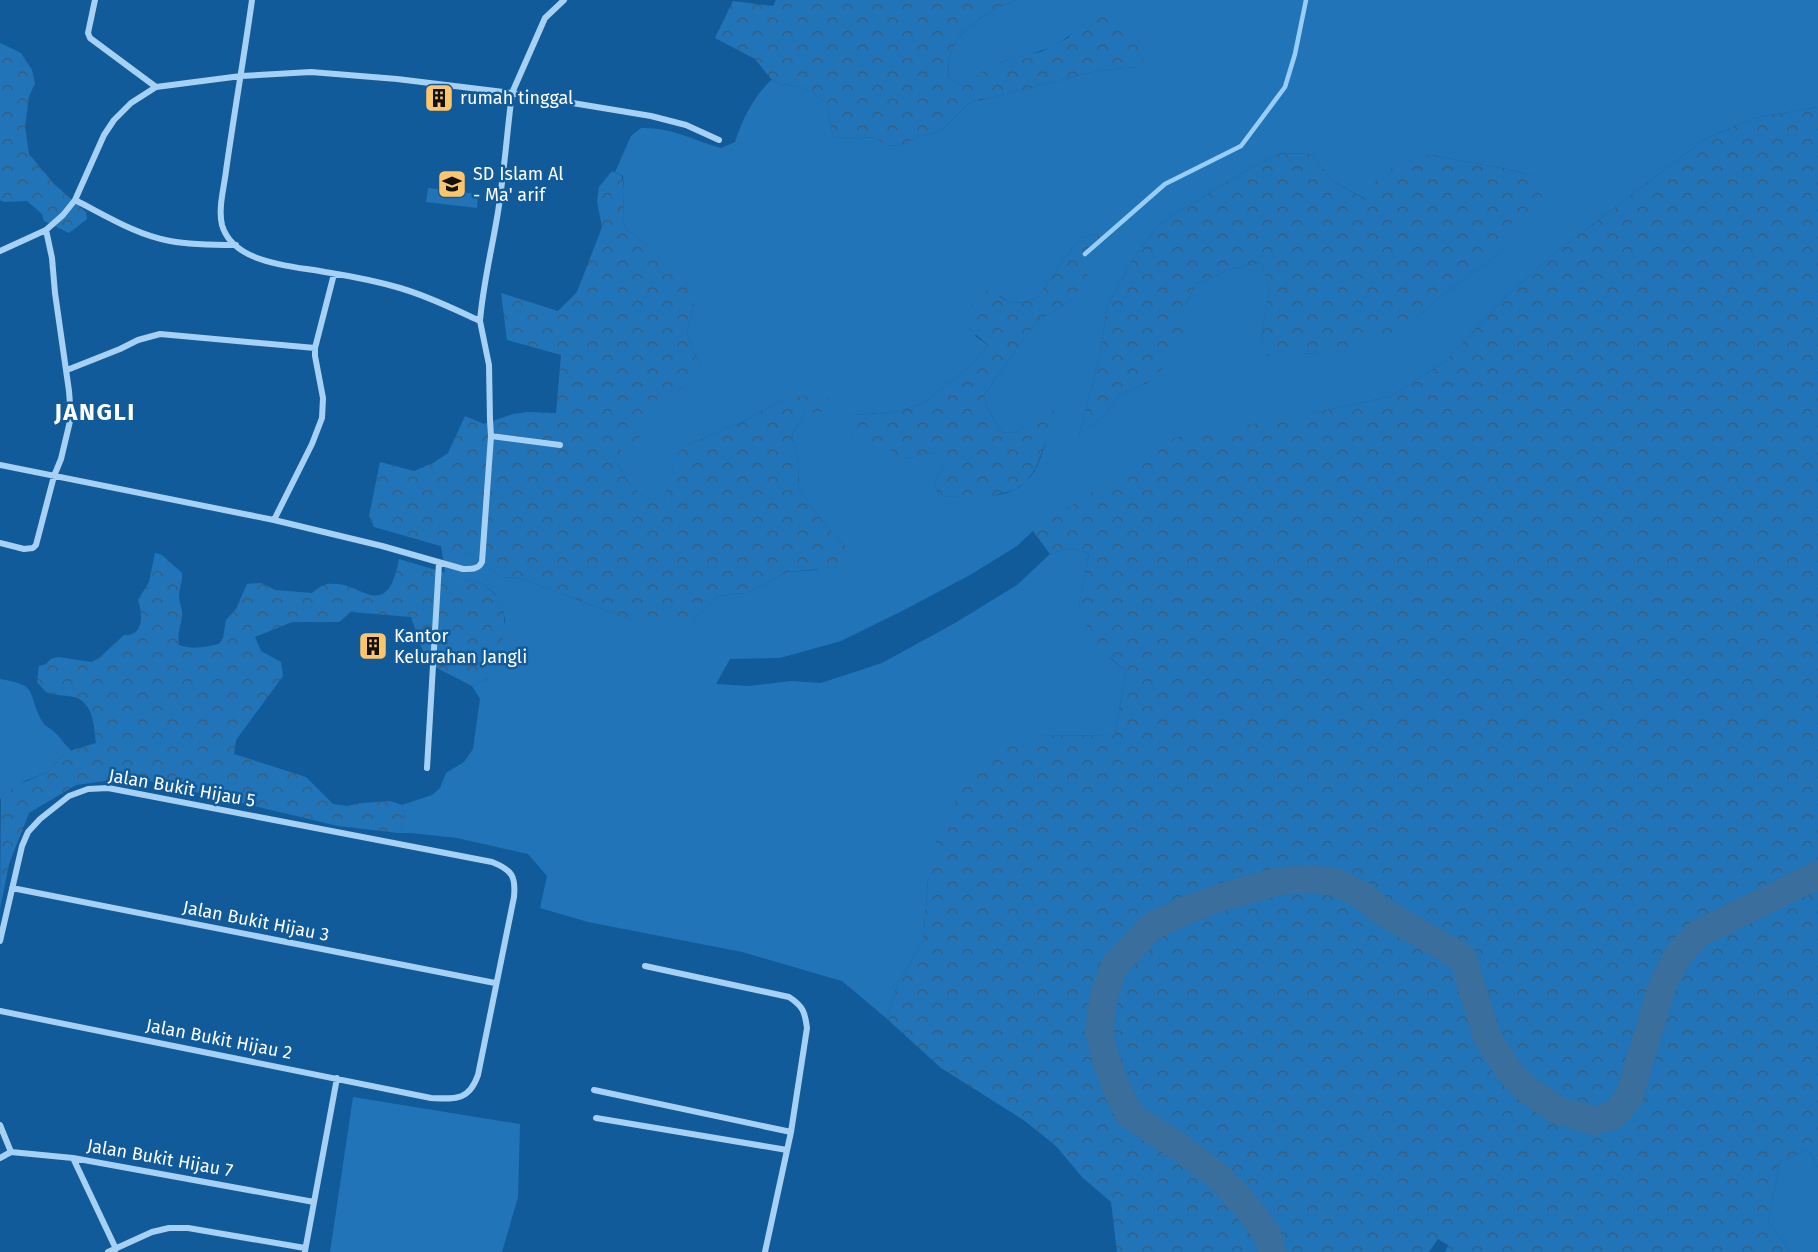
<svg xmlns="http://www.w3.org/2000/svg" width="1818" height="1252" font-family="'Fira Sans',sans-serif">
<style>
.grass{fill:#2174b8;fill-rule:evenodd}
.forest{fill:url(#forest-crowns)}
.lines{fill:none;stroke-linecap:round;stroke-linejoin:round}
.stream{stroke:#98cdf7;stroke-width:4.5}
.river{stroke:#3a6e9c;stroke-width:28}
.street{stroke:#a6d1f4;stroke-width:6}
.labels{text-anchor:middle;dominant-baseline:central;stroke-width:5;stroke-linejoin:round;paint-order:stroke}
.poi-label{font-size:18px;fill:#fff;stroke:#125b9b;text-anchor:start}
.street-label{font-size:18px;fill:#fff;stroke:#125b9b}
.district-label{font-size:24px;font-weight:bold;letter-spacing:1.5px;fill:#fff;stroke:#125b9b}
</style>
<defs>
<pattern id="forest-crowns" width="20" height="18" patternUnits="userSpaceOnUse" patternTransform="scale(1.5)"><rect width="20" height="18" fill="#2174b8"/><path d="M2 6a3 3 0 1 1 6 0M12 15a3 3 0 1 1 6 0" fill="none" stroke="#395e7d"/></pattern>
</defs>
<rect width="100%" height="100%" fill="#125b9b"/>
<!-- grass -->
<path class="grass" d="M1015 0H1818V107L1754 118 1705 139 1550 257 1507 296 1443 363 1391 396 1314 413 1033 531 1017 546 970 575 902 611 841 641 780 658 730 659 716 684 749 686 791 681 821 683 882 663 955 623 1017 585 1050 554 1069 548 1089 553 1079 605 1110 658 1126 671 1115 735 1038 736 928 880 923 942 899 981 886 1018 842 981 742 952 588 922 540 908 547 876 528 854 457 838 411 833H399L405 818 402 805 432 795 440 788 446 773 464 762 473 749 480 699 472 686 487 679 496 668 505 620 502 605 494 593 483 584 445 573 441 546 472 555 501 577 522 579 634 621H692L718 596 747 593 787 572 817 570 845 546 826 526 799 490 798 462 792 434 805 413H820L781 400 741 423 726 428 685 446 668 486 664 500C637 502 625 478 614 458L642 428 643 405 670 392 683 388 701 369 687 332 694 304 648 246 625 227 623 219 624 190 623 176 615 172 631 136 641 128C671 127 693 140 721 148L735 142C743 118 753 98 771 80L780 84 802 87 815 94 827 104 833 136 847 139 876 137 887 146 901 145 922 136 941 131 969 103 1100 70 1140 67 1077 28C1052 55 1029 51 997 64 987 68 982 74 974 79 970 82 965 83 960 85L948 77C949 69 948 60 951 53 960 26 991 10 1015 0ZM1280 153 1311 154 1333 181 1367 200 1376 181 1431 155 1517 171 1547 181 1498 255 1438 298 1418 317 1319 353 1267 355 1261 337 1270 289 1261 262 1228 270 1196 284 1184 307V333L1149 382 1118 395 1106 414 1079 435 1100 356 1107 307 1132 260 1158 226 1170 217 1242 173ZM1099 234 1071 300 1037 321 984 395 987 409 1003 433 1017 432 1028 422 1046 442C1043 451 1040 460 1036 468 1017 505 973 496 939 496L934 482 942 471 947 458 932 452 903 459 851 415 895 412 923 404 969 367 988 345 975 336 1000 296 1011 303 1025 302 1038 297 1073 247 1082 237Z
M428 188 478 194 477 208 426 202Z
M0 679C41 686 26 692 42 721 45 726 48 727 52 730 60 736 64 745 72 751L63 755 48 772 25 781 0 799Z
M353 1097 520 1124 518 1197 502 1252H330Z
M1808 1150 1818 1167V1252H1791L1768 1221 1780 1161Z"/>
<!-- forest -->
<path class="forest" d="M776 0H1015C991 10 960 26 951 53 948 60 949 69 948 77L960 85 974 79 985 69 998 63 1027 54 1041 52 1068 38 1096 4 1125 21 1146 56 1140 67 1100 70 969 103 941 131 922 136 901 145 887 146 875 137 847 139 833 136 827 104 815 94 802 87 780 84 772 80 755 59 715 38 733 1 773 6Z
M0 43 21 53 32 70 35 84 29 96 25 126 29 154 54 184 86 212 87 219 69 233 44 221 42 214 27 201 4 202 0 200Z
M1818 107V1167L1808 1150 1780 1161 1768 1221 1791 1252H1445L1448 1245 1438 1239 1429 1252H1117L1111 1202 1082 1177 1056 1146 1025 1121 941 1068 886 1018 899 981 923 942 928 880 938 829 982 758 1038 736 1115 735 1126 671 1091 641 1079 605 1089 553 1069 548 1050 554 1033 531 1172 438 1314 413 1391 396 1443 363 1507 296 1550 257 1705 139 1754 118Z
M1280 153 1311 154 1333 181 1366 200 1376 181 1397 164 1431 155 1517 171 1548 181 1535 213 1498 255 1438 298 1418 317 1381 339 1319 353 1267 356 1261 337 1270 289 1261 262 1228 270 1196 284 1184 307 1185 333 1174 357 1149 382 1118 395 1106 414 1079 435 1100 356 1107 307 1132 260 1158 226 1170 217 1242 173Z
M612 171 622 176 624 190 623 219 625 227 648 246 674 263 693 290 694 304 687 332 701 369 696 382 644 405 642 428 638 443 624 448 614 458C625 478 637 501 664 500L674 457 685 446 726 428 741 423 781 400 795 397 826 395 833 408 820 413H805L792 434 798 462 799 490 826 526 845 546 843 560 831 568 787 572 747 593 718 596 692 621H634L522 579 501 577 472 555 374 527 369 516 380 462 414 471 433 463 448 453 465 416 484 424 513 414 527 412 556 413 561 355 507 340 501 293 558 311 577 292 602 227 597 201 599 187Z
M1099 234 1100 248 1096 262 1071 300 1037 321 984 395 987 409 1003 433 1017 432 1028 422 1048 408 1055 411 1052 427 1035 469 1026 482 1014 490 985 498 939 496 934 482 942 471 946 458 932 452 903 459 891 450 862 447 850 437 851 415 895 412 923 404 969 367 988 345 965 325 966 311 987 290 1011 303 1025 302 1038 297 1073 247 1082 237Z
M155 553 162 555 182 573C183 581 179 588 179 597 179 603 183 609 182 616 181 626 177 633 179 645 193 650 205 647 219 644L223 638 226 620 236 609 247 584 261 583 275 590 312 593C316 590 320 586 324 585 328 583 334 584 338 584 349 585 355 590 365 593 390 604 395 577 399 559L483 584C490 590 498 596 502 605 507 618 502 659 495 670 489 679 481 682 472 686L427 663 411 617 351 612 339 622H292L255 637 261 651 281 662 283 676 236 740 234 754 306 777 333 804 347 806 361 803 390 801 402 805 405 818 399 833 338 826 145 780 120 779 76 785 29 813 9 864 0 909 1 798 13 787 48 772 63 755 75 749 96 743C94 727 94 704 75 697 65 695 55 696 46 692L37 682 39 666 46 664 51 659 58 657 91 662 98 659 124 635C144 637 143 614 138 600L149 582Z"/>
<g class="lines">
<!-- stream -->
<path class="stream" d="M1085 254 1165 184 1241 146 1285 87 1295 54 1306 0"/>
<!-- river -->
<path class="river" d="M1273 1252 1266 1232 1245 1205 1219 1177 1179 1147 1130 1115 1116 1088 1105 1056 1099 1031 1104 995 1115 965 1152 926 1190 909 1219 898 1279 881 1308 879 1335 882 1360 894 1381 911 1463 958 1487 1037 1509 1071 1527 1089 1557 1110 1594 1121 1614 1115 1629 1097 1662 986 1677 956 1699 933 1818 875"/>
<!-- street -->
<path class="street" d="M95 0 88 33 90 38 156 87
M75 200C105 215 136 235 170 241 192 245 214 245 236 245
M0 251 46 230 63 215 75 200 104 135 114 120 131 103 156 87 241 76 311 72 397 79 512 93 545 18 564 0
M480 321C483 284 492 249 498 212 504 173 507 133 512 93L651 116 686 125 719 140
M67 370 120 349 138 340 160 334 315 348
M491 436 560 445
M0 465 274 520 382 546 463 569C471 569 478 570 482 562L491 436 490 420 489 365 480 321C454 309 428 296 400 288 376 281 350 276 325 272 293 266 233 264 222 225 218 208 224 188 226 171 234 114 244 57 252 0
M274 520 312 444 322 418 323 398 315 356V348L334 274
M0 543 24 549 33 548 36 545 54 476 61 459 71 417 69 391 55 293 52 258 46 230
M427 768 439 563
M12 888 495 983
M0 941 22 846 28 832 40 819 69 796 88 789 108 788 492 862C512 870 516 876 514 897L478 1075C469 1101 455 1099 431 1098L0 1011
M645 966 789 997C803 1006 805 1012 807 1028L791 1132 765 1252
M594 1090 791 1132
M596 1118 787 1150
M0 1125 11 1152
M0 1158 11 1152 73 1158 314 1202
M73 1158 116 1249
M305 1251 337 1078
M108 1252 152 1232 169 1228H188L305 1248"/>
</g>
<!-- icons -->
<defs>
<g id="building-square" transform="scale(1.5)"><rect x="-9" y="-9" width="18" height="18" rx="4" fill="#ffc569" stroke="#125b9b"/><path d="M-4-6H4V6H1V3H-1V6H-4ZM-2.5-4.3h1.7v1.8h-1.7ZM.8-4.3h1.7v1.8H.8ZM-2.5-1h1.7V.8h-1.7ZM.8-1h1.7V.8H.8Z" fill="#111"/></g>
<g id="school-square" transform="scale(1.5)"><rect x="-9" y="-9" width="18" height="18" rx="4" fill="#ffc569" stroke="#125b9b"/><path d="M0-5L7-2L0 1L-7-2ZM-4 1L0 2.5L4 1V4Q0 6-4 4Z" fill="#111"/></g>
</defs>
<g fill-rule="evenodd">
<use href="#building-square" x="439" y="98"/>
<use href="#school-square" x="452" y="184"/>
<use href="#building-square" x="373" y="646"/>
</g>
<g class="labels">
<!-- poi labels -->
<g class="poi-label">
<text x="460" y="98">rumah tinggal</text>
<text x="473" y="174">SD Islam Al<tspan x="473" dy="21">- Ma' arif</tspan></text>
<text x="394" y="636">Kantor<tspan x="394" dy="21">Kelurahan Jangli</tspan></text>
</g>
<!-- street labels -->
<g class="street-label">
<text transform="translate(182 788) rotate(10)">Jalan Bukit Hijau 5</text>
<text transform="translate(256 921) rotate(11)">Jalan Bukit Hijau 3</text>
<text transform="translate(219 1039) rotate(11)">Jalan Bukit Hijau 2</text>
<text transform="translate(160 1158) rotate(10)">Jalan Bukit Hijau 7</text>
</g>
<!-- district labels -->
<g class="district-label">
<text x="95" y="412">JANGLI</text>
</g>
</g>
</svg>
